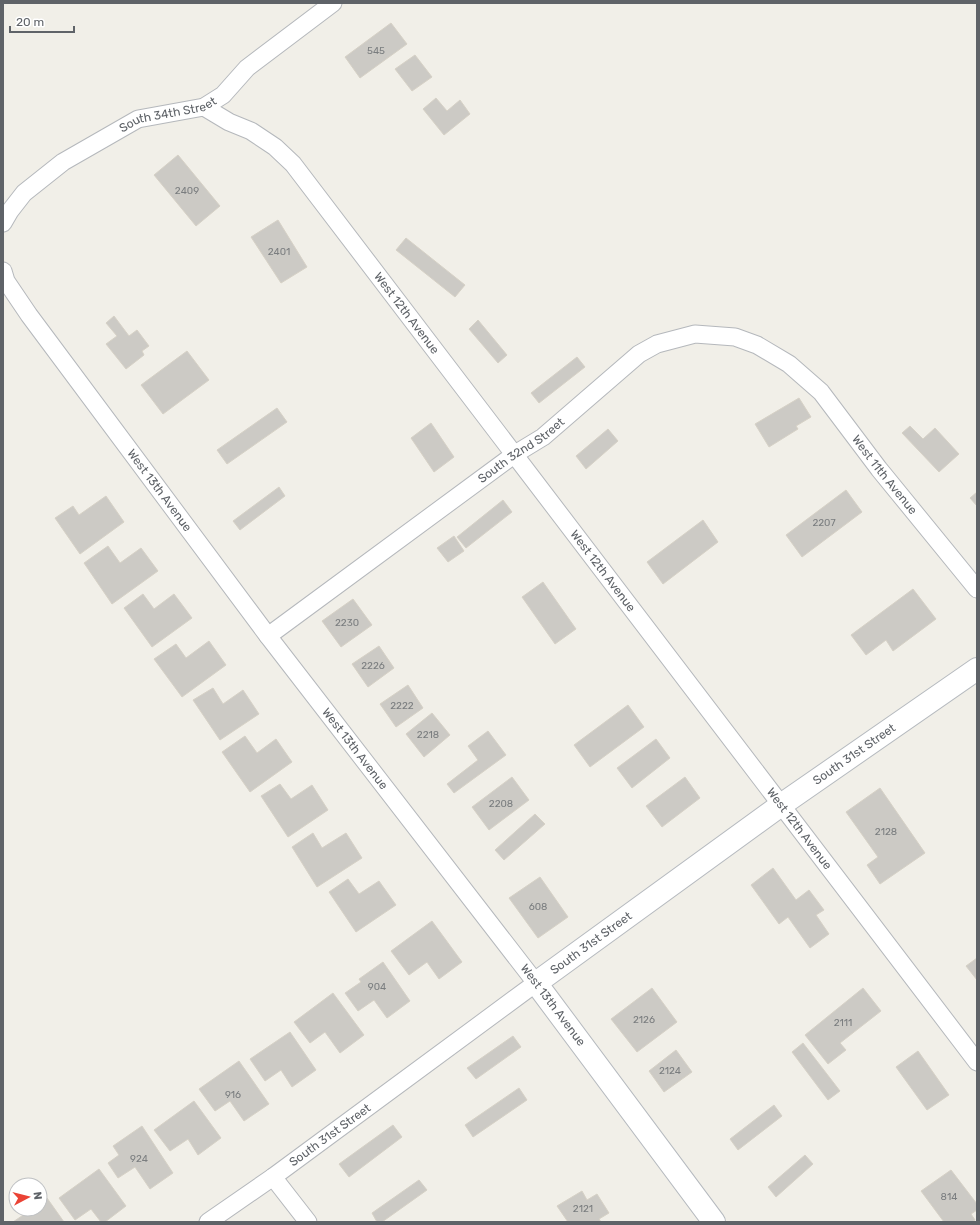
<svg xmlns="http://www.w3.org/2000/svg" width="980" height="1225" font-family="Rubik,sans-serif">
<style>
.building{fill:#cccac5;stroke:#d6d1c6}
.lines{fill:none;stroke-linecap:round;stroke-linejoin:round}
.street-casing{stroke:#b5b8bc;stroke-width:19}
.secondary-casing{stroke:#b6babf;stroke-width:24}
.street{stroke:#fff;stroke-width:17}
.secondary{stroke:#fff;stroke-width:22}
.labels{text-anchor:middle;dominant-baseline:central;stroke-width:3;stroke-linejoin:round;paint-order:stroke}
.number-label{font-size:10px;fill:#7a7d7f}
.street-label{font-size:12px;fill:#5f6368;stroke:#fff}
</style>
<rect width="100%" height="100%" fill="#f1efe8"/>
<!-- building -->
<path class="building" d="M391 23 407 44 360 78 345 57Z
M415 55 432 77 412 91 395 69Z
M436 98 447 111 460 100 470 114 444 135 423 109Z
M178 155 220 206 196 226 154 175Z
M278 220 307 267 281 283 251 237Z
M406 238 465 285 455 297 396 250Z
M114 316 129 336 137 330 149 346 142 351 144 355 126 369 106 344 117 336 106 323Z
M478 320 507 355 498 363 469 329Z
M187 351 209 380 163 414 141 385Z
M577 357 585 367 539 403 531 393Z
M799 398 811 417 796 426 798 429 769 447 755 424Z
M277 408 287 422 227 464 217 450Z
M431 423 454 457 434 472 411 438Z
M910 426 923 439 935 428 959 454 939 472 902 433Z
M608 429 618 441 586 469 576 456Z
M279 487 285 496 240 530 233 521Z
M846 490 862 512 802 557 786 535Z
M977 492V506L970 498Z
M106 496 124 522 80 554 55 518 73 506 79 515Z
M503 500 512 512 466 548 457 537Z
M703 520 718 542 663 584 647 562Z
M454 536 464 551 448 562 437 548Z
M108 546 120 563 141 548 158 571 112 604 84 563Z
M543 582 576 629 555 644 522 597Z
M913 589 936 619 893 651 886 640 866 655 851 635Z
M143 594 154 609 174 594 192 618 152 647 124 608Z
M353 599 372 625 341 647 322 621Z
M209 641 226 665 182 697 154 659 176 644 186 658Z
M379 646 394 668 368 687 352 664Z
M408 685 423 708 396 727 380 704Z
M213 688 223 704 243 690 259 714 220 740 193 700Z
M628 705 644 727 590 767 574 745Z
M432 713 450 735 424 757 406 734Z
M488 731 506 755 454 793 447 784 478 760 468 746Z
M245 736 257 753 276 739 292 762 250 792 222 752Z
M656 739 670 758 632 788 617 768Z
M512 777 529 800 489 830 472 807Z
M685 777 700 798 662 827 646 806Z
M280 784 291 799 312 785 328 810 288 837 261 796Z
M880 788 925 853 880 884 867 865 878 857 846 812Z
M535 814 545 824 504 860 495 850Z
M313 833 322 848 346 833 362 858 317 887 292 847Z
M773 868 796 900 809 890 824 910 816 915 829 934 810 948 788 917 779 924 751 885Z
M540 877 568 917 538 938 509 898Z
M348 879 359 894 379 881 396 905 356 932 329 892Z
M432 921 462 962 439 979 427 962 409 975 391 951Z
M977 958V980L966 966Z
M383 962 410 1001 387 1018 374 1000 358 1011 345 993 361 982 359 979Z
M652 988 677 1022 637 1052 611 1019Z
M863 988 881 1011 840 1043 846 1050 828 1064 805 1035Z
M333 993 364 1035 340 1053 325 1032 310 1043 294 1022Z
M290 1032 316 1070 292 1087 281 1070 265 1081 250 1059Z
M513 1036 521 1047 476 1079 467 1068Z
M803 1043 840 1091 828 1100 792 1052Z
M676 1050 692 1072 664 1092 649 1071Z
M918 1051 949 1095 927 1110 896 1067Z
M239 1061 269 1104 244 1121 230 1101 215 1111 199 1089Z
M519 1088 527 1100 473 1137 465 1125Z
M194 1101 221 1138 198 1155 188 1139 170 1151 154 1130Z
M774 1105 782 1116 738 1150 730 1139Z
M393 1125 402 1137 349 1177 339 1164Z
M142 1126 173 1173 150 1189 135 1167 118 1178 108 1163 119 1155 113 1146Z
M805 1155 813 1164 776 1197 768 1187Z
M99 1169 126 1206 105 1222H101L91 1209 75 1220 59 1198Z
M951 1170 977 1204V1210L971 1214 975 1220 972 1222H944L921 1191Z
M419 1180 427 1190 382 1222H377L372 1213Z
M582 1191 587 1200 597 1194 609 1213 599 1219 601 1222H568L557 1206Z
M47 1198 64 1222H13L32 1209H40V1204Z"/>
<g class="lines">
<!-- street casing -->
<g class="street-casing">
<g id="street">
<path id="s1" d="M204 107 229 122 251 131 275 147 293 164 977 1062"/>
<path id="s2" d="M3 223 10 211 24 193 63 162 138 119 204 107 223 95 247 68 333 3"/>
<path id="s3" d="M3 271 6 281 29 315 268 636 536 983 273 1177 208 1222"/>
<path id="s4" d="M268 636 515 454 543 437 639 354 657 344 695 334 735 337 757 345 789 364 821 392 879 469 977 589"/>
<path d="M273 1177 308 1222"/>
</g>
</g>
<!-- secondary casing -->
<g class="secondary-casing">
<g id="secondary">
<path id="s5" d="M714 1222 536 983 781 805 977 669"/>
</g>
</g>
<!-- street -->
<use href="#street" class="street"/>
<!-- secondary -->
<use href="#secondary" class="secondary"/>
</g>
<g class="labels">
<!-- number labels -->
<g class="number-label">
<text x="376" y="51">545</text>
<text x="187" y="191">2409</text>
<text x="279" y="252">2401</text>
<text x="824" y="523">2207</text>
<text x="347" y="623">2230</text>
<text x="373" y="666">2226</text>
<text x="402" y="706">2222</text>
<text x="428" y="735">2218</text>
<text x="501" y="804">2208</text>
<text x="886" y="832">2128</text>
<text x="538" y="907">608</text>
<text x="377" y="987">904</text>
<text x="644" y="1020">2126</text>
<text x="843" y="1023">2111</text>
<text x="670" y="1071">2124</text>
<text x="233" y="1095">916</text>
<text x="139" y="1159">924</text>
<text x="949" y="1197">814</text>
<text x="583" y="1209">2121</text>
</g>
<!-- street labels -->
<g class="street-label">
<text stroke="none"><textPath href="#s2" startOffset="203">South 34th Street</textPath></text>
<text stroke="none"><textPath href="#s1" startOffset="294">West 12th Avenue</textPath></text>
<text stroke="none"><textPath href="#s4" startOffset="314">South 32nd Street</textPath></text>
<text stroke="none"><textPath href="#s4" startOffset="774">West 11th Avenue</textPath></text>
<text stroke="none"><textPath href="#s3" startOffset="270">West 13th Avenue</textPath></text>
<text stroke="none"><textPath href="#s1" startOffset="618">West 12th Avenue</textPath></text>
<text stroke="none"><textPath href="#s3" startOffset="594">West 13th Avenue</textPath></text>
<text stroke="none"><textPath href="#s5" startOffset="690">South 31st Street</textPath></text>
<text stroke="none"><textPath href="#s1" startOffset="942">West 12th Avenue</textPath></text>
<text stroke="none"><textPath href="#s5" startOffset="366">South 31st Street</textPath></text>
<text transform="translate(553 1005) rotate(53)">West 13th Avenue</text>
<text transform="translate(330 1135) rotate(-36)">South 31st Street</text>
</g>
</g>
<!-- border -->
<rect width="980" height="1225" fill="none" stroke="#5f6368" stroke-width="8"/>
<!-- north arrow -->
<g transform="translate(28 1197) rotate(83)"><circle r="19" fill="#ffffff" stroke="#bfc1c3"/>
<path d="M0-3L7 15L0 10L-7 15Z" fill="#ea4335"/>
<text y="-6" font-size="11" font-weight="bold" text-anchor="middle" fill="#5f6368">N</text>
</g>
<!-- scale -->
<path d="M10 26v6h64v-6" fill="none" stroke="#5f6368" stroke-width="2"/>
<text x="16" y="26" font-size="12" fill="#5f6368" stroke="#ffffff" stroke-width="3" paint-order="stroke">20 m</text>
</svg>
